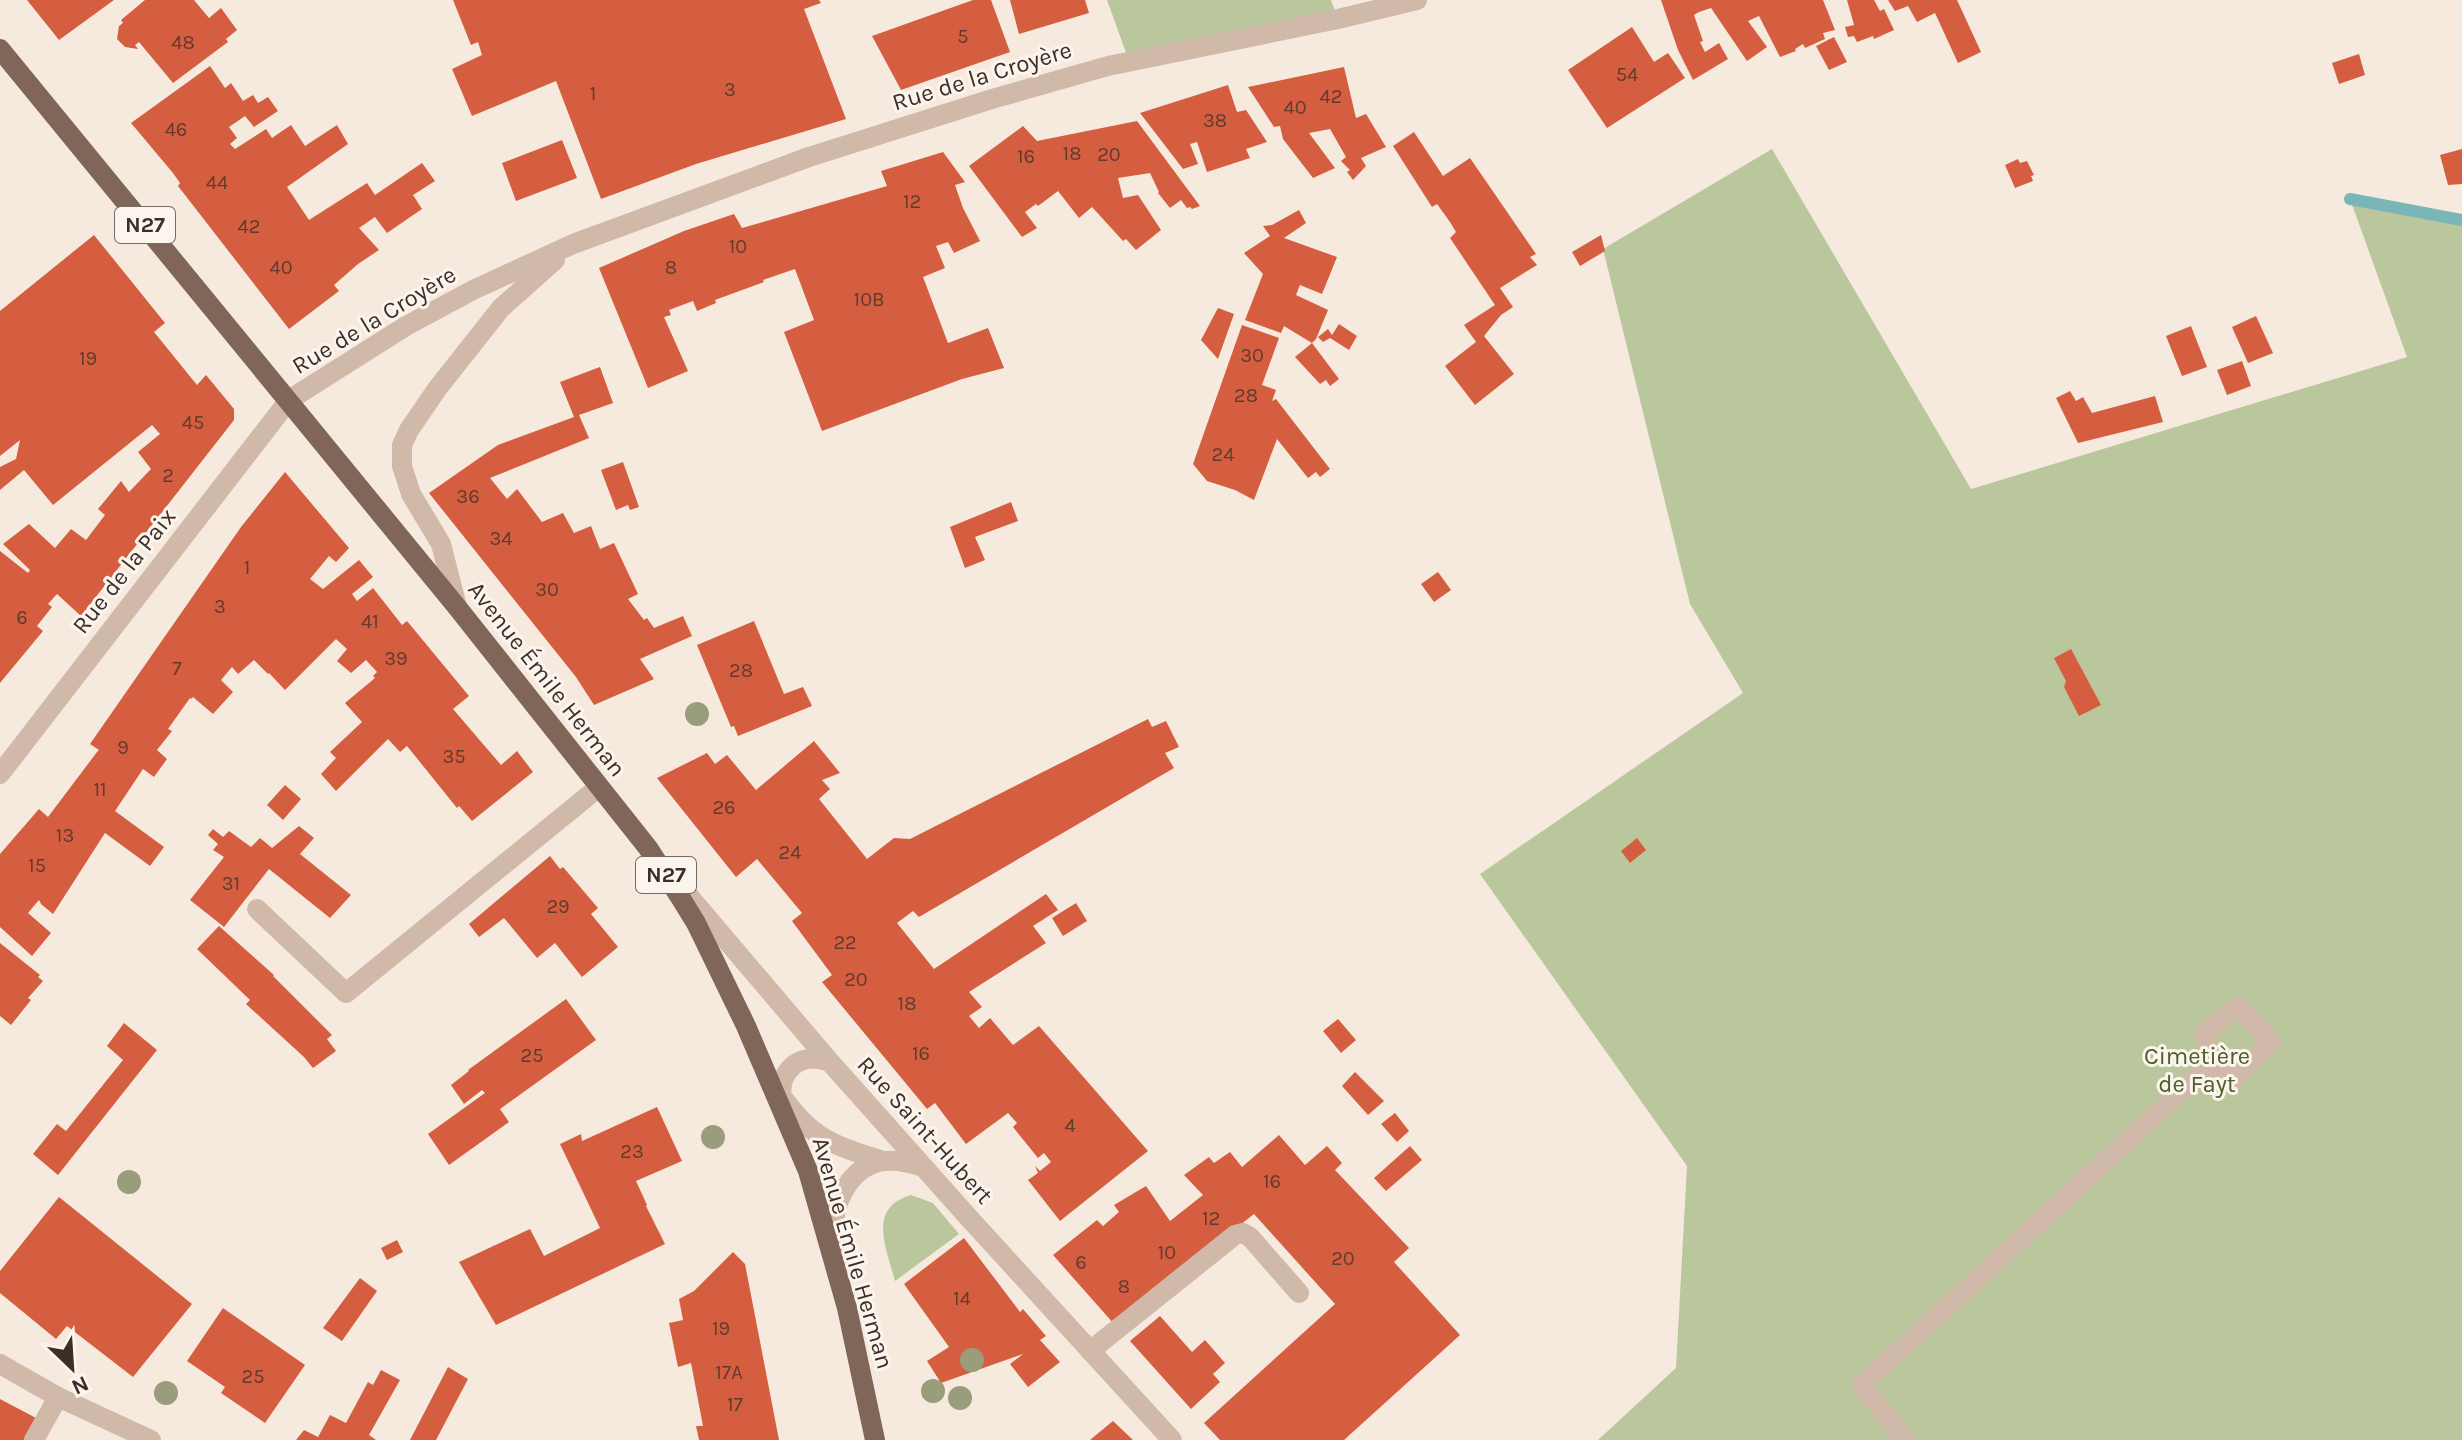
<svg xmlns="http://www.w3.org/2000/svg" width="2462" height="1440" font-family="Karla,sans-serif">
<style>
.green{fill:#bac79c}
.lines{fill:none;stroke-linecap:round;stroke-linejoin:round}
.stream{stroke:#7ab6b7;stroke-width:12}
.building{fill:#d45e3f}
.service{stroke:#d0b9a9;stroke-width:20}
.minor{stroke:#d0b9a9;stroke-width:20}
.tertiary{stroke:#d0b9a9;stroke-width:20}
.primary{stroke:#806559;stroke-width:20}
.tree{fill:#999d7b}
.labels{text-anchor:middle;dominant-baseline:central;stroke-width:6;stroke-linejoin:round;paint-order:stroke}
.number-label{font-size:20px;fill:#623b2e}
.shield{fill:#fcf5ed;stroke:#766a64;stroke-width:2}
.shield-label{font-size:22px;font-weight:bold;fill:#3c2f29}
.street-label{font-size:24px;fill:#3c2f29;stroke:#fcf5ed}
.park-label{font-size:24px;fill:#4d5e2a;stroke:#fcf5ed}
</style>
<rect width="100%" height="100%" fill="#f6eadf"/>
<!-- green -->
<path class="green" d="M1107 0H1331L1338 19 1129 61Z
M1772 149 1971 489 2407 357 2350 199 2462 221V1440H1598L1676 1368 1687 1166 1480 874 1743 693 1690 604 1603 249Z
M911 1195 933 1203 959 1234 895 1281C886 1247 867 1208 911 1195Z"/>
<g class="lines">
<!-- stream -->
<path class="stream" d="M2350 199 2462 220"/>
</g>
<!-- building -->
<path class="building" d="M27 0H114L59 40Z
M145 0H194L209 18 221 8 237 30 226 39 228 42 173 83 139 42 135 45 138 49 125 47 117 39 119 26 123 23 121 20Z
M453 0H819L821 3 804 9 846 119 696 164 601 199 556 81 472 116 452 69 482 55 478 42 471 45Z
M973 0H991L1010 52 901 90 872 36Z
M1010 0H1085L1089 13 1019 34Z
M1661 0H1823L1835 30 1823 33 1825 39 1805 48 1803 44 1795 49 1796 51 1780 57 1759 16 1748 21 1767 47 1747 61 1711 8 1699 12 1694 15 1703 41 1700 42 1705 52 1719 43 1728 59 1693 80 1678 50Z
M1847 0H1874L1880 11 1884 9 1894 30 1874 39 1873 36 1857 42 1854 36 1848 37 1845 27 1854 25Z
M1888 0H1957L1981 52 1958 63 1935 13 1917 22 1908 6 1895 11Z
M1632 27 1654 62 1668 53 1685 78 1607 128 1568 70Z
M1834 37 1847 62 1829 70 1816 46Z
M2359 54 2365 75 2339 84 2332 63Z
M210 66 225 88 231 83 243 101 253 95 258 103 268 97 278 111 254 127 245 116 229 127 237 138 230 144 235 149 266 129 272 138 291 125 305 146 337 125 348 144 287 187 309 220 367 183 375 195 422 163 435 181 413 195 422 209 387 233 375 217 359 228 379 250 358 264 334 285 339 291 289 329 178 186 180 183 173 173 131 123Z
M1344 67 1356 118 1366 114 1386 147 1361 158 1366 166 1353 180 1347 172 1350 170 1341 161 1346 157 1330 129 1309 133 1335 168 1313 178 1283 139 1280 126 1274 127 1248 87Z
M1228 85 1237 112 1246 110 1267 142 1246 149 1250 158 1207 172 1197 142 1190 144 1198 164 1183 169 1140 113Z
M1137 121 1200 206 1192 209 1190 207 1187 208 1181 200 1170 208 1158 193 1159 192 1150 173 1118 178 1123 198 1138 195 1161 230 1136 250 1126 239 1123 241 1092 207 1079 218 1058 191 1038 206 1036 204 1025 212 1037 228 1022 237 969 166 1023 126 1037 141Z
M1414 132 1443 176 1470 158 1536 254 1530 257 1537 265 1500 288 1513 307 1501 315 1484 336 1514 374 1475 405 1445 366 1476 342 1464 325 1495 305 1450 238 1456 232 1450 222 1437 204 1432 207 1393 146Z
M562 140 577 178 516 201 502 163Z
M2462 149V184L2448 185 2440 155Z
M943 152 965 182 955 185 963 208 980 241 954 253 948 242 936 246 945 268 923 277 948 343 988 328 1004 368 962 379 822 431 784 332 814 320 795 269 763 280 764 282 715 300 716 303 697 311 693 301 669 310 671 315 664 317 688 371 648 388 599 268 684 231 734 214 742 228 887 186 881 171Z
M2018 159 2020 163 2027 161 2034 175 2031 176 2033 181 2015 188 2005 165Z
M1299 210 1306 223 1284 238 1337 257 1322 294 1300 285 1296 295 1328 310 1316 339 1312 343 1339 379 1330 386 1326 380 1320 384 1295 357 1312 343 1284 326 1281 333 1245 320 1263 274 1244 253 1270 236 1263 226 1272 225Z
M94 235 165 323 154 332 197 385 206 375 234 409V420L81 616 57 594 48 604 52 607 37 626 43 631 0 683V551L28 573 30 570 3 544 29 524 55 548 71 529 86 540 105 515 98 509 121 481 129 492 151 469 138 452 160 434 152 425 53 505 24 470 0 490V467L16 459 20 440 0 456V311Z
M1601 235 1605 251 1580 266 1572 252Z
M1218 308 1234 314 1218 359 1201 340Z
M2256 316 2273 353 2248 363 2232 327Z
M1339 324 1357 336 1349 350 1330 338 1323 342 1318 337 1328 329 1332 335Z
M1242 325 1279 338 1262 385 1276 390 1272 401 1276 399 1330 469 1320 477 1316 472 1308 478 1277 439 1254 500 1235 490 1207 481 1193 464Z
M2191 326 2207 367 2182 376 2166 336Z
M2242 361 2251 386 2227 395 2217 370Z
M600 367 613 403 579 415 589 438 490 478 507 499 517 489 542 522 563 513 574 533 591 526 600 549 614 543 638 594 628 599 644 620 647 618 654 628 683 616 692 636 640 659 654 679 594 705 576 677 429 493 498 445 574 417 560 382Z
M2070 391 2076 401 2083 397 2092 413 2155 396 2163 422 2078 443 2056 398Z
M623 462 639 507 630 510 628 505 616 510 601 470Z
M285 472 349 548 336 562 329 556 310 579 323 589 359 560 373 577 352 594 357 601 373 588 402 625 407 621 469 696 453 709 501 765 517 751 533 772 472 821 459 806 457 808 407 746 400 752 388 739 336 791 321 774 336 758 330 752 362 722 345 703 375 678 373 676 377 672 366 660 351 673 337 661 347 649 336 639 285 690 269 673 268 674 254 660 238 674 232 667 221 680 233 692 213 714 193 697 191 699 190 698 168 729 172 731 157 750 167 759 154 777 143 769 115 811 164 847 150 866 105 833 53 914 41 904 39 900 28 913 51 933 32 956 0 927V854L39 809 48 817 97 752 99 750 90 744 241 527Z
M1011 502 1018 521 975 537 985 560 965 568 950 527Z
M1438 572 1451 590 1434 602 1421 584Z
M754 621 784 694 803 687 812 706 738 736 734 726 731 727 697 645Z
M2071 649 2101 705 2079 716 2064 687 2066 681 2054 658Z
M1148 719 1152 727 1166 721 1179 747 1165 753 1174 768 919 917 913 911 897 923 934 969 1046 894 1058 910 1033 926 1046 943 969 992 982 1007 969 1016 979 1028 990 1018 1013 1045 1039 1026 1148 1151 1060 1221 1028 1180 1038 1173 1035 1166 1040 1171 1051 1162 1044 1153 1038 1158 1013 1127 1017 1123 1008 1113 966 1144 935 1103 927 1109 822 982 832 975 792 921 802 913 757 859 736 877 657 778 707 753 715 764 727 755 756 790 814 741 840 773 822 780 830 789 819 799 867 859 894 838 910 839Z
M285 785 301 799 283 820 267 805Z
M299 826 314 838 300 854 351 895 330 918 269 869 224 927 190 900 224 857 213 850 218 844 208 835 213 829 223 837 229 831 251 847 260 838 272 848Z
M1637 838 1646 850 1630 863 1621 851Z
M550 856 560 869 563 867 598 908 591 914 618 947 582 977 555 943 537 958 504 918 479 937 469 924Z
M1076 903 1087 921 1063 936 1052 918Z
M219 926 274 975 273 976 332 1035 327 1039 336 1051 313 1068 304 1057 246 1004 250 1000 197 949Z
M0 943 40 975 38 977 43 981 28 998 31 1000 11 1025 0 1016Z
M566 999 596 1040 500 1109 509 1122 449 1165 428 1134 485 1093 482 1090 464 1104 451 1085 469 1071 468 1070Z
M1338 1019 1356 1040 1341 1053 1323 1031Z
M124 1023 157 1050 58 1175 33 1154 57 1124 66 1131 123 1060 107 1046Z
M1355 1072 1384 1101 1368 1115 1342 1086Z
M657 1107 682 1161 636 1181 647 1205 646 1206 665 1244 496 1325 459 1262 530 1229 544 1256 600 1228 560 1144 581 1134 582 1141Z
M1395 1113 1409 1131 1397 1142 1381 1124Z
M1279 1135 1305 1165 1327 1146 1342 1163 1335 1170 1409 1248 1394 1262 1460 1335 1344 1440H1220L1204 1423 1335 1304 1254 1214 1114 1324 1053 1255 1097 1220 1103 1226 1119 1212 1114 1205 1146 1186 1170 1221 1203 1195 1184 1175 1209 1157 1214 1163 1230 1152 1242 1167Z
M1410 1146 1422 1160 1386 1191 1374 1178Z
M59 1197 192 1304 133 1377 67 1326 56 1339 0 1293V1271Z
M964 1238 1020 1312 1023 1309 1046 1336 1040 1340 1060 1362 1028 1387 1010 1364 1023 1354 941 1383 927 1361 949 1347 904 1284Z
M397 1240 403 1252 387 1260 381 1248Z
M733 1252 745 1264 779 1440H699L696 1426H703L691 1363 678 1367 669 1323 683 1320 679 1299 694 1291Z
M360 1278 377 1291 342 1341 323 1328Z
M223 1308 305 1365 265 1423 221 1393 225 1387 187 1361Z
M1160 1316 1192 1352 1205 1340 1225 1363 1213 1374 1220 1382 1191 1409 1130 1341Z
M448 1367 468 1379 436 1440H410Z
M381 1370 400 1380 369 1435 376 1440H296L304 1430 318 1437 330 1415 346 1423 368 1382 373 1385Z
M0 1399 36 1418 25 1440H0Z
M1113 1421 1133 1440H1090Z"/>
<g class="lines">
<!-- service -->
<path class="service" d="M257 909 346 993 599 787
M2238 1006 2271 1042 2236 1077 2212 1063 2204 1034Z
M1090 1351 1235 1235 1243 1233 1250 1237 1299 1293
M34 1440 58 1397
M1905 1440 1862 1385 2212 1063"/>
<!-- minor -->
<path class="minor" d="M0 774 289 400
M0 1364 58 1397 151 1440"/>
<!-- tertiary -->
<path class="tertiary" d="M289 400 406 326 473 290 573 244 809 157 992 99 1108 66 1338 19 1417 0
M457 607 441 544 411 494 402 466V445L409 430 437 389 501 308 555 260
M682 888 830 1062 969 1218 1172 1440
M781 1095C812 1140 834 1145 883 1161
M783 1105C775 1073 798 1050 830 1062
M837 1248C836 1240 833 1231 834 1223 836 1195 855 1163 886 1161 899 1160 911 1163 923 1167"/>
<!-- primary -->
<path class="primary" d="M0 49 457 607 648 848 680 897 696 923 746 1026 808 1171 847 1308 875 1440"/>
</g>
<!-- trees -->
<g class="tree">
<circle cx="697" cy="714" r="12"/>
<circle cx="713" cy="1137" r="12"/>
<circle cx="129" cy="1182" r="12"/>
<circle cx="972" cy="1360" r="12"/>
<circle cx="933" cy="1391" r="12"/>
<circle cx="166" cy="1393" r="12"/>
<circle cx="960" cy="1398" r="12"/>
</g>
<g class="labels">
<!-- number labels -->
<g class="number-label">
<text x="963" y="36">5</text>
<text x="183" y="42">48</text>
<text x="1627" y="74">54</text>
<text x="730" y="89">3</text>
<text x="593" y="93">1</text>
<text x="1331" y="96">42</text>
<text x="1295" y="107">40</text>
<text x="1215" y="120">38</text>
<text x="176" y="129">46</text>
<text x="1072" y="153">18</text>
<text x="1109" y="154">20</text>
<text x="1026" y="156">16</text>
<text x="217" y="182">44</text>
<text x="912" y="201">12</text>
<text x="249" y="226">42</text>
<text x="738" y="246">10</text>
<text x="281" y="267">40</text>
<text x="671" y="267">8</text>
<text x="869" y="299">10B</text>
<text x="1252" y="355">30</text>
<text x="88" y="358">19</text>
<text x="1246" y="395">28</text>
<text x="193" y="422">45</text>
<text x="1223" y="454">24</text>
<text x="168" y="475">2</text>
<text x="468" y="496">36</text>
<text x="501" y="538">34</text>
<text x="247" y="567">1</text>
<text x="547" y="589">30</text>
<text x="220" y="606">3</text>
<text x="22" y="617">6</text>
<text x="370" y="621">41</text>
<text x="396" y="658">39</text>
<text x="177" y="668">7</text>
<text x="741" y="670">28</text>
<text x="123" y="747">9</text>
<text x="454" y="756">35</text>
<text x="100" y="789">11</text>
<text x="724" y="807">26</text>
<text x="65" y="835">13</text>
<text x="790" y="852">24</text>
<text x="37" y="865">15</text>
<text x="231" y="883">31</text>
<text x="558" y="906">29</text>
<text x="845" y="942">22</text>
<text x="856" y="979">20</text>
<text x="907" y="1003">18</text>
<text x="921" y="1053">16</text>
<text x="532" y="1055">25</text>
<text x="1070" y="1125">4</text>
<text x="632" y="1151">23</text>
<text x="1272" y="1181">16</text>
<text x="1211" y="1218">12</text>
<text x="1167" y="1252">10</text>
<text x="1343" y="1258">20</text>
<text x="1081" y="1262">6</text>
<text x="1124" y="1286">8</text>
<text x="962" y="1298">14</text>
<text x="721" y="1328">19</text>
<text x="729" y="1372">17A</text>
<text x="253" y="1376">25</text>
<text x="735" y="1404">17</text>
</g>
<!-- shield labels -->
<g class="shield">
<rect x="115" y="207" width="60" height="36" rx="6"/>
<rect x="636" y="857" width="60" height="36" rx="6"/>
</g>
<g class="shield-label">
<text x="145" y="225">N27</text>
<text x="666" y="875">N27</text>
</g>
<!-- street labels -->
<g class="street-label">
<text transform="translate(982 76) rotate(-17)">Rue de la Croyère</text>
<text transform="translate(374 320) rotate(-31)">Rue de la Croyère</text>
<text transform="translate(124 571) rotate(-52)">Rue de la Paix</text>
<text transform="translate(547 679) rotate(52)">Avenue Émile Herman</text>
<text transform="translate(925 1130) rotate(48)">Rue Saint-Hubert</text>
<text transform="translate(853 1253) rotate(74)">Avenue Émile Herman</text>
</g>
<!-- park labels -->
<g class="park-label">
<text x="2197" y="1056">Cimetière<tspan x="2197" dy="28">de Fayt</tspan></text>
</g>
</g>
<!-- north arrow -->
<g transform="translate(72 1368) rotate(155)" stroke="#fcf5ed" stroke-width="6" paint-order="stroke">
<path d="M0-6L14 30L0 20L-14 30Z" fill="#3c2f29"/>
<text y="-12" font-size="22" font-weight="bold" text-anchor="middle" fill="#3c2f29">N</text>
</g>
</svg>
